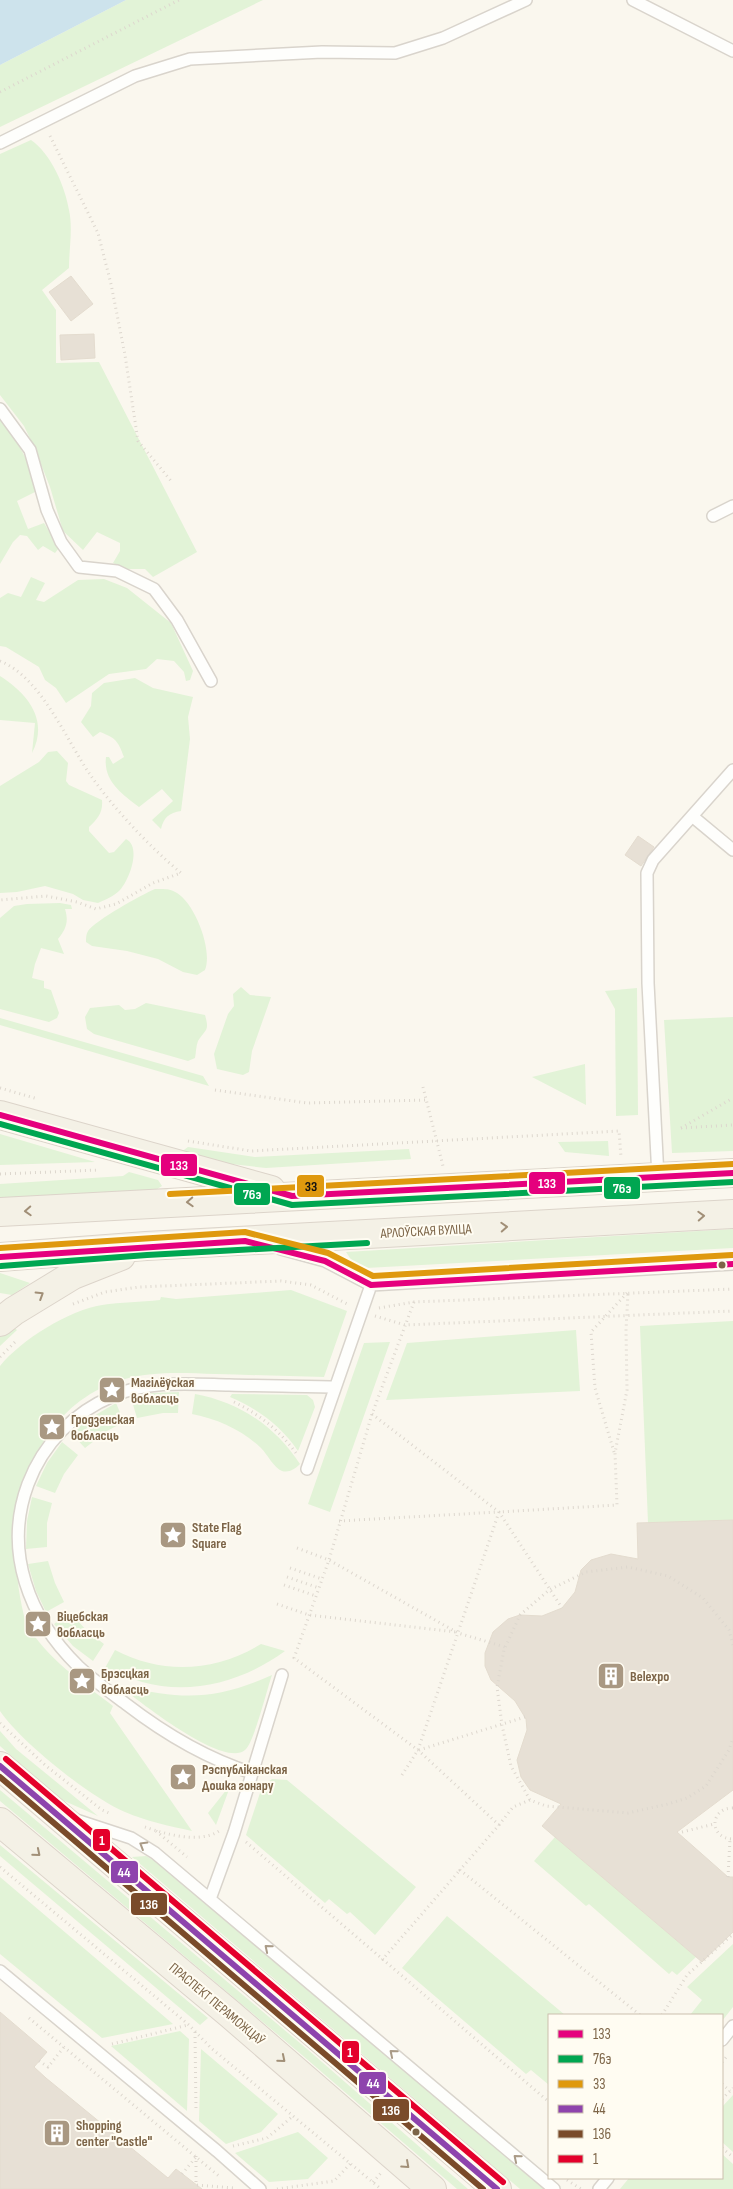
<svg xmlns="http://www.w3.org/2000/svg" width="733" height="2189" font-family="'Sofia Sans Condensed',sans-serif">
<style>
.green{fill:#e2f3d7}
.water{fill:#cde3ec}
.building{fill:#e7e0d5;stroke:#e4dccf}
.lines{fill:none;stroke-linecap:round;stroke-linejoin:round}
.service-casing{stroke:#d9d4cc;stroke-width:14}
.primary-casing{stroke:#dcd4ca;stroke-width:30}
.path{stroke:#ddd7ce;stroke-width:3;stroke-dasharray:1 4;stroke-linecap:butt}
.service{stroke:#fefefc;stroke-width:11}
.primary{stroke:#f4f1e6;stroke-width:28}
.bus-1-casing{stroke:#fffcf2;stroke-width:10}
.bus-2-casing{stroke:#fffcf2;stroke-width:10}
.bus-3-casing{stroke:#fffcf2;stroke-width:10}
.bus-4-casing{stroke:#fffcf2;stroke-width:10}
.bus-5-casing{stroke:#fffcf2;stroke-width:10}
.bus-6-casing{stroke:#fffcf2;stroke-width:10}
.bus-1{stroke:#e5007d;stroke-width:6}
.bus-2{stroke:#00a651;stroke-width:6}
.bus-3{stroke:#df990e;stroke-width:6}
.bus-4{stroke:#8e44ad;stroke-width:6}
.bus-5{stroke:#7a4b2a;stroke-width:6}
.bus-6{stroke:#e4002b;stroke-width:6}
.oneway{stroke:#a18f77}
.oneway2{stroke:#aa9b87}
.bus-dot{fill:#7d6548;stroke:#fffcf2;stroke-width:2}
.labels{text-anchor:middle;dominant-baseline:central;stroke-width:4;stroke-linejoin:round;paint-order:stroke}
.street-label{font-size:14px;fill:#7d6548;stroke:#fffcf2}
.poi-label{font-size:14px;font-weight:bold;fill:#7d6548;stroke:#fffcf2;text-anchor:start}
.line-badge{stroke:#fffcf2;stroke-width:2}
.badge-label{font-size:14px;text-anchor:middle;font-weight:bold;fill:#fff}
.pale-badge-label{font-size:14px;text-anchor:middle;font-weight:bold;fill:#111}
</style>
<rect width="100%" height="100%" fill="#faf7ee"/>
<!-- green -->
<path class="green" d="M126 0H263L0 127V65Z
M31 140C51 154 65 186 69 210 73 228 69 250 69 268L42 290 56 310V363L99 362 197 552 153 577 145 569H126L113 563 120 551V543L97 532 83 550 63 531 50 487 35 449 24 426 0 395V154Z
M0 417C17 440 31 463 37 491L17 501 28 529 44 523 59 548 55 553 43 546 38 550 27 536 20 535 13 542 0 564Z
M31 577 45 583 36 600 44 602 78 580 104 579 127 588 171 623 193 671 190 680 186 681 184 672 174 661 157 659 146 669 109 674 66 703 56 688 45 680 39 667 6 647 0 646V598L8 593 21 597Z
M0 676C28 694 49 720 32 753L35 723 0 720Z
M135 678 153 688 193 697 188 717 190 739 181 811C169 813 164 817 161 829L152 820 173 801 162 789 139 807C122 794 103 781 106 757H109L113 764 124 757C118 741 116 738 100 732L93 737 81 722 91 706 92 693 104 683Z
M57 751 68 763 66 781 69 785 102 800C103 813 98 818 89 827V831L109 853 114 852 126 839C142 847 129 881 119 891 114 896 105 900 98 903L83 900 73 894 45 886 17 892 0 893V786L39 762 48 752Z
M155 889C163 889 170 888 177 893 195 904 213 950 205 970L197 975 183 972 158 959 127 951 92 946 86 942C86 938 86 934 88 931 96 920 141 895 155 889Z
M60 903 71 905 72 909H65C69 922 66 929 58 939L64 954 41 948 35 964 32 978 44 981V988L51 990 59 1013 57 1018 49 1022 0 1009V918L14 906 27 904Z
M241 987 250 995 271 997 252 1051 249 1072 243 1075 217 1069 214 1054 228 1014 234 1006 233 994Z
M637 988 638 1115 616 1116 615 1009 605 991Z
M146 1003 205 1015C210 1032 205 1029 198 1041 196 1046 196 1053 195 1058L188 1061 94 1034 87 1029 85 1017 90 1008 119 1005 125 1010 135 1009Z
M733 1017V1151L672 1153 664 1020Z
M0 1018 203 1076 209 1086 0 1025Z
M585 1064 586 1105 532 1077Z
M0 1134 95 1162 0 1165Z
M608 1141 609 1156 565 1152 558 1142Z
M188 1147 255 1157 409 1149 411 1159 266 1168 213 1162 177 1155Z
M129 1172 158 1180 162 1186 154 1191 0 1199V1184L123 1176Z
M733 1229V1248L366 1268 352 1261 346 1252Z
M0 1273 30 1283 12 1295 0 1293Z
M291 1290 347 1311 324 1377C288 1376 251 1375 215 1374 184 1373 154 1371 125 1379 23 1408 0 1531 26 1623 47 1659 81 1681 113 1706L110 1713 192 1831C169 1826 146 1821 125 1812 91 1798 20 1741 0 1711V1366C21 1340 69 1310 102 1305 121 1302 141 1302 160 1300L161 1297 176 1299Z
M733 1321V1520L648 1523 640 1326Z
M11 1325 17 1330 0 1346V1336Z
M576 1330 580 1391 386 1400 407 1343Z
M390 1342 330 1512 308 1504 364 1343Z
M179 1392 178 1413H163L137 1418 131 1398 153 1393Z
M195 1394C239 1402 275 1426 300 1464 295 1469 289 1473 282 1471 274 1468 267 1454 261 1448 242 1430 218 1419 192 1414Z
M232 1394 307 1395 313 1400 315 1407 298 1451C281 1426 258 1409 230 1397Z
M116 1403 124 1422 107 1431 85 1448 71 1433 87 1420Z
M62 1442 78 1455 64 1474 55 1493 36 1486 47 1463Z
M32 1497 52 1503 47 1523V1547L26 1549 27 1521Z
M48 1561 55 1583 64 1602 46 1612 36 1591 28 1564Z
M70 1612 87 1631 104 1644 93 1661 73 1646 54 1624Z
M261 1644 285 1651C244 1681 192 1696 142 1682 129 1678 118 1672 105 1668L115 1650C163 1675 215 1672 261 1644Z
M272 1675C267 1689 254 1743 245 1750 224 1768 144 1705 126 1691V1687C184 1700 217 1700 272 1675Z
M0 1731 16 1749 98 1816 60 1799 0 1746Z
M272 1779 287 1780 416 1887 375 1935 350 1912 347 1914 329 1899 325 1903 246 1835 262 1787Z
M231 1784 216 1825 208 1813Z
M0 1790 307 2049 468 2189H457L302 2055 0 1801Z
M555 1837 696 1957 677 1975 672 1971 669 1974 589 1904 586 1906 534 1861Z
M0 1845 208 2018 200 2025 0 1856Z
M146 1856 164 1866 546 2189H520L132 1857Z
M0 1877 173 2024 102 2038 0 1954Z
M447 1916 565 2015H549V2085L531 2070 526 2074 402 1968Z
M733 1944V2007L722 2021V2015H690L702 2000 687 1987Z
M180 2031 189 2039 187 2111 111 2046Z
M201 2049 278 2114 261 2132 226 2144 199 2121Z
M733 2095V2152L722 2142V2107Z
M298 2132 328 2158 308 2179 269 2182 235 2153Z
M722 2154 733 2164V2189H620L629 2178H722Z"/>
<!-- water -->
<path class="water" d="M0 0H126L0 65Z"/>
<!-- building -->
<path class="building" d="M71 276 93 304 71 321 49 292Z
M94 334 95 358 61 360 60 335Z
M638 836 654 847 641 866 625 855Z
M733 1520V1790L677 1832 728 1877H733V1932L702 1962 542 1826 561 1804 530 1790 521 1777 517 1760 527 1730 526 1719 515 1701 491 1680 485 1666V1653L493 1632 508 1619 520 1615 542 1616 562 1608 575 1592 581 1570 591 1560 611 1554 638 1559 637 1523Z
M0 2012 47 2052 34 2067 46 2078 168 2178 176 2169 202 2189H0Z"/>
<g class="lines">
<!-- service casing -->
<g class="service-casing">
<path id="service" d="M633 0 733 51
M0 143 135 76 190 59 322 52 395 53 443 38 526 0
M0 409 30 450 47 510 61 542 79 567 117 571 154 589 177 620 211 681
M713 516 733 506
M692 816 733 850
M658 1177 648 983 647 873 653 860 733 770
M281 1249 325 1261 371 1285 733 1264
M307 1469 371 1285
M252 1773C205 1758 165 1734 126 1704 110 1692 93 1680 78 1666 29 1618 3 1551 28 1484 43 1444 74 1412 113 1396 150 1380 190 1384 229 1385 264 1386 300 1386 335 1387
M76 1820 131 1838 155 1853 554 2189
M210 1899 234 1833 282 1675
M0 1971 217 2151 260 2189
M722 2040 733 2026
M599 2189 608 2178"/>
</g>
<!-- primary casing -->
<g class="primary-casing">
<path id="primary" d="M0 1115 271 1190
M0 1212 733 1173
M0 1257 146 1246 733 1214
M0 1322 14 1311 73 1275 121 1256
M0 1766 497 2189
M0 1822 230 2014 432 2189"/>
</g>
<!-- path -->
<path class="path" d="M0 92 179 0
M50 136 98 233 111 284 125 355 138 441 172 482
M0 661C42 678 66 740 91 776 115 810 149 846 181 873L153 883 116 904 96 909 77 902 46 896 0 900
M423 1087 443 1166
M0 1088 38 1099
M215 1090 307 1103 426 1100
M681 1128 733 1098
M681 1128 733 1125
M188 1141 251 1151 619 1131 621 1157
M0 1174 99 1170
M414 1302 372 1414 329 1560 294 1658 418 1750 499 1825 460 1870 640 2015
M73 1304 105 1292 139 1287 281 1281 311 1285 349 1305
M379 1308 414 1302 733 1289
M375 1316 405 1325 733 1311
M0 1357 16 1341
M234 1402C259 1414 279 1430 296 1453
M372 1414 499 1512 562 1608
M614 1452 595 1388 591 1332 627 1293
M339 1521 498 1512
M297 1548 329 1560 458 1633 505 1647
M290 1568 322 1579
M287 1577 319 1588
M284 1585 316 1596
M277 1604 309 1615 456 1632
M733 1645 729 1630 703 1598 668 1576 628 1567 586 1572 549 1590 520 1615 504 1650 497 1687 502 1725 511 1766 530 1800 546 1806 628 1813 668 1804 687 1798 706 1786 729 1750 733 1738
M0 1723 45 1765 102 1810 109 1813
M419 1750 525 1717
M402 1775 418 1750 499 1512 617 1505 615 1453 627 1390 626 1330 628 1293
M733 1808C709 1808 709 1839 733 1839
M499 1825 513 1807 530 1800
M145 1827C165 1834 199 1844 219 1831
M156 1831 187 1857
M682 1832 714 1824
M246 1842 549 2102
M0 1867 189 2025 211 2048 381 2189
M728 1877 730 1839
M382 1960 460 1870
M662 2015 687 1975 733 1934
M29 2018 220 2177
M195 2032 196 2112
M112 2044 188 2025
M39 2061 48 2067 64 2047
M722 2062 728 2055
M722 2084 730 2091
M722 2099 733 2088
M233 2146 267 2138 293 2116
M722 2148 733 2157
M196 2156V2185L234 2188
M182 2174 196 2157
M567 2180 581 2189
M373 2182 381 2173
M277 2189 334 2181 351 2163"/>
<!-- service -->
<use href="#service" class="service"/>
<!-- primary -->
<use href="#primary" class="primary"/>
<!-- bus-1 casing -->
<g class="bus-1-casing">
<path id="bus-1" d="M0 1115 292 1196 733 1173
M0 1257 245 1241 325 1261 371 1285 733 1264"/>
</g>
<!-- bus-2 casing -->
<g class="bus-2-casing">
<path id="bus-2" d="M0 1124 292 1205 733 1182
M1 1266 147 1255 367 1243"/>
</g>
<!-- bus-3 casing -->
<g class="bus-3-casing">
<path id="bus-3" d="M170 1194 733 1164
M0 1248 245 1232 328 1253 373 1276 732 1255"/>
</g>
<!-- bus-4 casing -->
<g class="bus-4-casing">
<path id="bus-4" d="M0 1766 497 2189"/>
</g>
<!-- bus-5 casing -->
<g class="bus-5-casing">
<path id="bus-5" d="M0 1777 483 2189"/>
</g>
<!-- bus-6 casing -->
<g class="bus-6-casing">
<path id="bus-6" d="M6 1759 503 2182"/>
</g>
<!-- bus-1 -->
<use href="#bus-1" class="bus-1"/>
<!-- bus-2 -->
<use href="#bus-2" class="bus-2"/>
<!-- bus-3 -->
<use href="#bus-3" class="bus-3"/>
<!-- bus-4 -->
<use href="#bus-4" class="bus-4"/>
<!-- bus-5 -->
<use href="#bus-5" class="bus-5"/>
<!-- bus-6 -->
<use href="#bus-6" class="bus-6"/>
</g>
<!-- one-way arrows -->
<defs><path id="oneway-chevron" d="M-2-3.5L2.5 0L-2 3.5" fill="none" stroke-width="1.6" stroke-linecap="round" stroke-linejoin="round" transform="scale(1.25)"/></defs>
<g class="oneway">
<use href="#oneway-chevron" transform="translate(190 1202) rotate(177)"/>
<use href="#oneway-chevron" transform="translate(28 1211) rotate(177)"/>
<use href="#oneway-chevron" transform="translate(701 1216) rotate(-3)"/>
<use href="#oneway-chevron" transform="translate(504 1227) rotate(-3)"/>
<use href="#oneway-chevron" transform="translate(40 1295) rotate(-32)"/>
<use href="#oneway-chevron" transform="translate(37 1853) rotate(40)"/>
<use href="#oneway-chevron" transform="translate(282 2059) rotate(40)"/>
<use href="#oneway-chevron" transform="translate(406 2165) rotate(42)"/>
</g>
<g class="oneway2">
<use href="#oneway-chevron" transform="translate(143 1845) rotate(-149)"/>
<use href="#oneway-chevron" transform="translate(268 1948) rotate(-140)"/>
<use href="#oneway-chevron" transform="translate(393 2053) rotate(-140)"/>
<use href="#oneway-chevron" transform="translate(517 2158) rotate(-140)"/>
</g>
<!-- icons -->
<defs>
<g id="sight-square" transform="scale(1.4375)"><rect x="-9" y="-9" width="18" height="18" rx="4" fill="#a99882" stroke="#fffcf2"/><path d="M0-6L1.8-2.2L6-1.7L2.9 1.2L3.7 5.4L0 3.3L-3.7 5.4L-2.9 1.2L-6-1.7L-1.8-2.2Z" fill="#fff"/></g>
<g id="building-square" transform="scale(1.4375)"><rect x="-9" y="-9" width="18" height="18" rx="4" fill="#a99882" stroke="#fffcf2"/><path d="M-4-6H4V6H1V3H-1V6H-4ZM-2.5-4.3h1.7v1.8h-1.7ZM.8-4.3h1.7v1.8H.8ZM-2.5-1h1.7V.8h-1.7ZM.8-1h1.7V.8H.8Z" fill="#fff"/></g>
</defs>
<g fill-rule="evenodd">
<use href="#sight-square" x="112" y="1390"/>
<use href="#sight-square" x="52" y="1427"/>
<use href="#sight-square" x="173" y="1535"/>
<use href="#sight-square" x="38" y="1624"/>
<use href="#building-square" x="611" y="1676"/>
<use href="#sight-square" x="82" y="1681"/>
<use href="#sight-square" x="183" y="1777"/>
<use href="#building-square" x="57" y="2133"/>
</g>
<!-- markers -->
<g class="bus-dot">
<circle cx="722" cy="1265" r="4.5"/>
<circle cx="416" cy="2132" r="4.5"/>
</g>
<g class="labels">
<!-- street labels -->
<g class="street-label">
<text transform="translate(426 1231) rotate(-3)">АРЛОЎСКАЯ ВУЛІЦА</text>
<text transform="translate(217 2004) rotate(40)">ПРАСПЕКТ ПЕРАМОЖЦАЎ</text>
</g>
<!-- poi labels -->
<g class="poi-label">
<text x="131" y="1382">Магілёўская<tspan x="131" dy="16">вобласць</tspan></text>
<text x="71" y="1419">Гродзенская<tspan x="71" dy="16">вобласць</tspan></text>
<text x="192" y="1527">State Flag<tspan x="192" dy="16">Square</tspan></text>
<text x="57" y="1616">Віцебская<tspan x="57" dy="16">вобласць</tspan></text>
<text x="101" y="1673">Брэсцкая<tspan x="101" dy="16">вобласць</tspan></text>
<text x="630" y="1676">Belexpo</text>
<text x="202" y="1769">Рэспубліканская<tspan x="202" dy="16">Дошка гонару</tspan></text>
<text x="76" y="2125">Shopping<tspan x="76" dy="16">center "Castle"</tspan></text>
</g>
</g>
<g class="line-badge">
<rect x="160" y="1153" width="38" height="24" rx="5" fill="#e5007d"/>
<rect x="528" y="1171" width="38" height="24" rx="5" fill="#e5007d"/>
<rect x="296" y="1174" width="29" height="24" rx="5" fill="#df990e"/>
<rect x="603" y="1176" width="38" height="24" rx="5" fill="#00a651"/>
<rect x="233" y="1182" width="38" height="24" rx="5" fill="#00a651"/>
<rect x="92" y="1828" width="19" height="24" rx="5" fill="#e4002b"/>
<rect x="110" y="1860" width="29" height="24" rx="5" fill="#8e44ad"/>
<rect x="130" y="1892" width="38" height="24" rx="5" fill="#7a4b2a"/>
<rect x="341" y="2040" width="19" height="24" rx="5" fill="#e4002b"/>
<rect x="358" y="2071" width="29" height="24" rx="5" fill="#8e44ad"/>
<rect x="372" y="2098" width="38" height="24" rx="5" fill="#7a4b2a"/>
</g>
<g class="badge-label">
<text x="179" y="1170">133</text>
<text x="547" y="1188">133</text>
<text x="622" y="1193">76э</text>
<text x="252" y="1199">76э</text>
<text x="102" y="1845">1</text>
<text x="124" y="1877">44</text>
<text x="149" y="1909">136</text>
<text x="350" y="2057">1</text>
<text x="373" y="2088">44</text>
<text x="391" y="2115">136</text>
</g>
<g class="pale-badge-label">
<text x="311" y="1191">33</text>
</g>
<!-- legend -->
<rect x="548" y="2014" width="175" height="165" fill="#fffcf2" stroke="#cbc0ae"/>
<rect x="558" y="2030" width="25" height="8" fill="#e5007d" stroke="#cbc0ae"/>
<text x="593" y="2039" font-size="15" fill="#7d6548">133</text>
<rect x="558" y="2055" width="25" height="8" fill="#00a651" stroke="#cbc0ae"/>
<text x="593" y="2064" font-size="15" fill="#7d6548">76э</text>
<rect x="558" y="2080" width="25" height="8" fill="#df990e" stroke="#cbc0ae"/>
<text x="593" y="2089" font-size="15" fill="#7d6548">33</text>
<rect x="558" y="2105" width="25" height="8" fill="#8e44ad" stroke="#cbc0ae"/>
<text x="593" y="2114" font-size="15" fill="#7d6548">44</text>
<rect x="558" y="2130" width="25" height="8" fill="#7a4b2a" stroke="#cbc0ae"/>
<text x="593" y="2139" font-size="15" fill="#7d6548">136</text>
<rect x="558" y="2155" width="25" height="8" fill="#e4002b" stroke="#cbc0ae"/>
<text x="593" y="2164" font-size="15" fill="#7d6548">1</text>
</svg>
